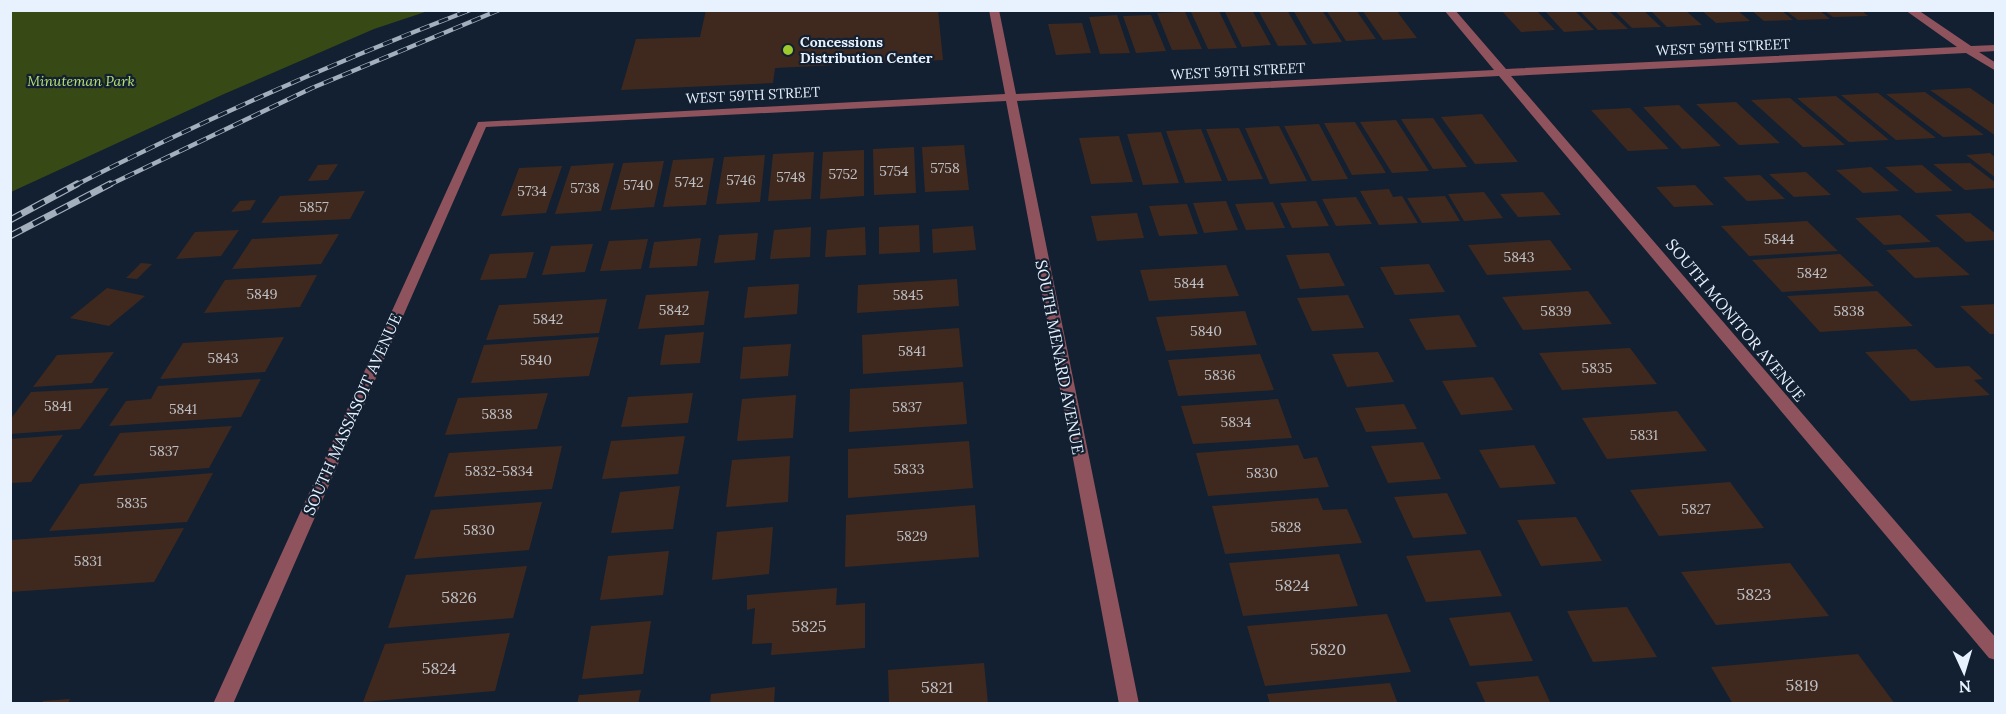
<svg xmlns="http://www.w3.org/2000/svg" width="2006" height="714" font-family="Lora,serif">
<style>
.green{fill:#374915}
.building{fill:#3f291e}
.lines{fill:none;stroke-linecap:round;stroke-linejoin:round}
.minor{fill:#8e535c;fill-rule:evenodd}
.rail-far1-casing{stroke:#a4afbd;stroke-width:4.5}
.rail-casing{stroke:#a4afbd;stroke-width:7}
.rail-far1{stroke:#122031;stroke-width:3;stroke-dasharray:10;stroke-linecap:butt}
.rail{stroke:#122031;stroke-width:4.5;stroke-dasharray:13;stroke-linecap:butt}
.poi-dot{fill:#9fca2d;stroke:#122031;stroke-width:2}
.labels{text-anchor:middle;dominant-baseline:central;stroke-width:4.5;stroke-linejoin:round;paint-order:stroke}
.far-poi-label{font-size:14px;font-weight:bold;fill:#e8f2fe;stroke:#122031;text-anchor:start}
.far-street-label{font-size:14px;fill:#e8f2fe;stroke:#122031}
.far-park-label{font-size:14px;font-style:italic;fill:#b8e273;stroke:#122031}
.number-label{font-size:14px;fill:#bec0c6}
.street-label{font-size:16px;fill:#e8f2fe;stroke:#122031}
.near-number-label{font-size:16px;fill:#bec0c6}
</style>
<rect width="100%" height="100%" fill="#122031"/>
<!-- green -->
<path class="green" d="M11 10H428V11L374 29 224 94 11 192Z"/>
<!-- building -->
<path class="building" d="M706 10H938L943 60 775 68 773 83 621 90 636 39 700 37Z
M1224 10H1252L1271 45 1242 47Z
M1258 10H1287L1307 45 1278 46Z
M1293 10H1322L1342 42 1313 44Z
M1326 10H1356L1376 39 1346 41Z
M1362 10H1396L1417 38 1383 40Z
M1501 10H1536L1555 30 1521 32Z
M1544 10H1574L1594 30 1564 32Z
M1579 10H1608L1628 29 1598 30Z
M1614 10H1643L1661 27 1632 28Z
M1650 10H1685L1702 25 1667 27Z
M1701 10H1737L1750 21 1716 23Z
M1751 10H1781L1793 20 1764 21Z
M1785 10H1819L1830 19 1798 20Z
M1823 10H1861L1868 16 1833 17Z
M1219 11 1237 48 1208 49 1191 12Z
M1185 12 1202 49 1172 50 1157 13Z
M1117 15 1130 53 1100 54 1089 17Z
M1151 15 1166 51 1136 53 1123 16Z
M1082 23 1091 53 1056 55 1048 24Z
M1970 88 1996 106V136L1930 90Z
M1925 92 1984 135 1943 137 1886 94Z
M1878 93 1936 138 1896 140 1841 95Z
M1836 96 1889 140 1849 142 1797 98Z
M1790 98 1845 145 1803 147 1751 100Z
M1736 102 1780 143 1739 145 1696 104Z
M1679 105 1721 146 1682 149 1643 107Z
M1630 108 1669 149 1628 151 1591 110Z
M1482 114 1518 162 1475 164 1441 117Z
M1433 118 1467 167 1433 169 1401 119Z
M1396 120 1429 171 1392 173 1360 122Z
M1355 122 1386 173 1352 175 1324 123Z
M1319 124 1348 179 1312 181 1284 126Z
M1279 126 1307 181 1270 184 1245 128Z
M1239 128 1263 179 1228 181 1206 129Z
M1201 129 1222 181 1185 183 1166 131Z
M1161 132 1179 183 1143 185 1127 134Z
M1119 136 1133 182 1091 184 1079 138Z
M964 145 969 190 925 192 922 147Z
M914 147 916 193 874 195 873 149Z
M864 150V196L820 199 823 152Z
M814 152 811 199 768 201 773 154Z
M1990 153 1996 158V178L1966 155Z
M765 155 760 202 716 204 724 157Z
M714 158 706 205 663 207 673 160Z
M664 161 654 207 610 210 623 163Z
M614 163 601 211 555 214 571 166Z
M1970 163 1996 183V188L1965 190 1933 164Z
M338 164 328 180 308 181 318 165Z
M1922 165 1953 191 1916 193 1885 167Z
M562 166 546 213 501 216 519 168Z
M1871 167 1899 191 1863 193 1836 170Z
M1806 172 1831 195 1794 197 1769 174Z
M1760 175 1785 199 1747 201 1723 177Z
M1695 185 1714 205 1674 207 1656 187Z
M1389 189 1393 197 1402 196 1418 223 1379 225 1360 191Z
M365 191 350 219 261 223 280 196Z
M1484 192 1503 218 1464 221 1448 194Z
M1543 192 1561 215 1518 217 1500 194Z
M1445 196 1460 221 1422 223 1407 198Z
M1356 197 1372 224 1336 226 1322 199Z
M256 200 250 210 231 212 240 201Z
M1226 201 1238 230 1204 233 1193 203Z
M1316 201 1329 226 1292 228 1280 203Z
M1273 202 1285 228 1246 230 1235 204Z
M1187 204 1198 234 1159 236 1149 206Z
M1137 213 1144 238 1097 241 1091 216Z
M1970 213 1996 234V240L1966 242 1935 215Z
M1900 215 1931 242 1884 245 1855 218Z
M1807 221 1838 251 1749 256 1721 226Z
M919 225 920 252 879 254V227Z
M973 226 976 250 933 253 932 229Z
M811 227 810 257 770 259 774 230Z
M865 227 866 255 825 257 827 230Z
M239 230 221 256 176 259 195 232Z
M758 233 755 260 714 263 719 235Z
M339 234 321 264 232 269 252 239Z
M701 238 697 266 649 268 654 242Z
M648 239 641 269 600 271 609 241Z
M1550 240 1572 270 1487 275 1468 245Z
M593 244 585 272 542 275 551 246Z
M1938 247 1970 275 1915 278 1886 250Z
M534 252 526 278 480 280 490 254Z
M1329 253 1345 286 1300 289 1286 255Z
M1840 254 1874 286 1782 292 1752 260Z
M141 263 152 264 137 279 126 278Z
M1429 264 1445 292 1395 295 1380 267Z
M1226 265 1239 296 1149 301 1140 270Z
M317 275 300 307 204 313 225 280Z
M957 279 959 306 857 313 858 285Z
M799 284 797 314 744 318 748 287Z
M107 288 145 296 109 326 70 318Z
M709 291 704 325 638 329 646 295Z
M1588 291 1612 324 1523 330 1502 297Z
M1877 291 1913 326 1820 332 1787 296Z
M1348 295 1364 328 1312 331 1297 298Z
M607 299 599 333 486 340 499 305Z
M1996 304V334H1990L1960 306Z
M1245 311 1257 345 1166 351 1156 317Z
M1459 315 1477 347 1426 350 1409 319Z
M959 328 963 367 863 374 862 335Z
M704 332 700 363 660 365 665 335Z
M284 337 265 372 160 379 183 343Z
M599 337 589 376 471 383 484 345Z
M791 344 788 376 740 379 743 347Z
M1630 348 1657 384 1562 390 1539 353Z
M1916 349 1936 368 1969 366 1983 379 1974 380 1990 395 1911 401 1865 352Z
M114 352 92 383 33 387 57 355Z
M1378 352 1394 382 1347 387 1332 354Z
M1260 354 1274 390 1178 396 1168 360Z
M1493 377 1513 410 1461 415 1442 381Z
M261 379 241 417 109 426 126 401 151 399 158 386Z
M963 382 967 424 849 432 850 389Z
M109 388 80 429 10 434V420L31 392Z
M548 393 537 429 445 435 458 398Z
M693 393 688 423 621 427 628 397Z
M796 395 793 438 737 441 742 399Z
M1278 399 1292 438 1193 444 1181 406Z
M1404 404 1417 429 1366 432 1355 408Z
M1677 411 1707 451 1607 459 1582 418Z
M232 426 209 468 93 476 120 433Z
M63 435 31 482 10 483V439Z
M685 436 678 474 602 479 611 441Z
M969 441 973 488 848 498V449Z
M1423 442 1441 479 1388 483 1371 446Z
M1298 445 1304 459 1317 457 1329 487 1208 496 1196 453Z
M1534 445 1556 484 1500 488 1479 450Z
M562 446 552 489 434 497 449 453Z
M790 456 788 502 726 507 732 460Z
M213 473 187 522 49 531 80 484Z
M1730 482 1764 528 1659 536 1630 490Z
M680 486 673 529 611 533 620 492Z
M1447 493 1467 534 1413 538 1394 497Z
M1318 498 1323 510 1347 509 1362 543 1225 554 1212 506Z
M542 502 529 550 414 559 431 510Z
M975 505 979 557 845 567 846 515Z
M1576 517 1602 561 1541 566 1517 520Z
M773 527 769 574 712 580 717 532Z
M184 528 154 582 10 592V540Z
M1480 550 1502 596 1426 602 1406 556Z
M669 551 663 595 600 600 608 556Z
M1339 554 1358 606 1243 616 1229 563Z
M1790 563 1829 616 1716 625 1681 572Z
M527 566 513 618 388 628 406 575Z
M837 588 836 605 865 603V648L771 655 772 643 752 644 755 608 747 610V595Z
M1627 607 1657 657 1593 662 1567 611Z
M1510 612 1533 661 1470 666 1449 618Z
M1387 614 1411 672 1265 686 1247 626Z
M651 621 643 674 582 679 591 626Z
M510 633 495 691 363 702 385 644Z
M1858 654 1895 704H1733L1711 667Z
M984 663 988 704H889L888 670Z
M1538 676 1551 704H1486L1476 682Z
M1390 683 1398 704H1270L1267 694Z
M775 687 774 704H710L711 694Z
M641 690 638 704H577L579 695Z
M70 699 68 704H42L43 701Z"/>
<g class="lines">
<!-- minor -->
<path class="minor" d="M989 10H999L1016 94 1494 70 1444 10H1455L1506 69 1957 47 1905 10H1918L1971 46 1996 45V51L1979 52 1996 63V71L1966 53 1511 76 1996 638V660L1989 658 1499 76 1017 101 1139 704H1119L1006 101 486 127 233 704H213L478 122 1005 94Z"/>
<!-- rail-far1 casing -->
<g class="rail-far1-casing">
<path id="rail-far1" d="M74 186C203 120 335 62 470 10
M107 186 312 88 499 10"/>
</g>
<!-- rail casing -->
<g class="rail-casing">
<path id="rail" d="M10 220 77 184
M10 236 110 184"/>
</g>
<!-- rail-far1 -->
<use href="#rail-far1" class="rail-far1"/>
<!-- rail -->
<use href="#rail" class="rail"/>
</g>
<!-- markers -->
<circle class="poi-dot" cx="788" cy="50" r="6"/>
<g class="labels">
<!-- far-poi labels -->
<g class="far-poi-label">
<text x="800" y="42">Concessions<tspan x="800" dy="16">Distribution Center</tspan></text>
</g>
<!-- far-street labels -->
<g class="far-street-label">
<text transform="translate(1723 47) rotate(-3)">WEST 59TH STREET</text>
<text transform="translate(1238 71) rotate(-3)">WEST 59TH STREET</text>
<text transform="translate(753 95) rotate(-3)">WEST 59TH STREET</text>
</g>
<!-- far-park labels -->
<g class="far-park-label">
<text x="81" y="81">Minuteman Park</text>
</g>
<!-- number labels -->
<g class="number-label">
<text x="945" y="168">5758</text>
<text x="894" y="171">5754</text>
<text x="843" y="174">5752</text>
<text x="791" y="177">5748</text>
<text x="741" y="180">5746</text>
<text x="689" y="182">5742</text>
<text x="638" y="185">5740</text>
<text x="585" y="188">5738</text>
<text x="532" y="191">5734</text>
<text x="314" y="207">5857</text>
<text x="1779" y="239">5844</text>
<text x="1519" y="257">5843</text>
<text x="1812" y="273">5842</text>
<text x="1189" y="283">5844</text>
<text x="262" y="294">5849</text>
<text x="908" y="295">5845</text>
<text x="674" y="310">5842</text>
<text x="1556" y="311">5839</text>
<text x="1849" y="311">5838</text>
<text x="548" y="319">5842</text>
<text x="1206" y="331">5840</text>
<text x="912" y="351">5841</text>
<text x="223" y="358">5843</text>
<text x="536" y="360">5840</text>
<text x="1597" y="368">5835</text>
<text x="1220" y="375">5836</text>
<text x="58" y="406">5841</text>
<text x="907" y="407">5837</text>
<text x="183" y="409">5841</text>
<text x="497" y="414">5838</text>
<text x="1236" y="422">5834</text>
<text x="1644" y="435">5831</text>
<text x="164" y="451">5837</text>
<text x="909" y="469">5833</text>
<text x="499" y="471">5832-5834</text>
<text x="1262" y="473">5830</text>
<text x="132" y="503">5835</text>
<text x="1696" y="509">5827</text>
<text x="1286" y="527">5828</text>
<text x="479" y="530">5830</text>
<text x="912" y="536">5829</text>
<text x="88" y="561">5831</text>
</g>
<!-- street labels -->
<g class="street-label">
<text transform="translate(1736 320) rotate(50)">SOUTH MONITOR AVENUE</text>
<text transform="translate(1060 357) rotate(79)">SOUTH MENARD AVENUE</text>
<text transform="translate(352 414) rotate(-66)">SOUTH MASSASOIT AVENUE</text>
</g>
<!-- near-number labels -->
<g class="near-number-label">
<text x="1292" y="585">5824</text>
<text x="1754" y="594">5823</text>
<text x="459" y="597">5826</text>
<text x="809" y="626">5825</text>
<text x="1328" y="649">5820</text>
<text x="439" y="668">5824</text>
<text x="1802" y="685">5819</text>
<text x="937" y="687">5821</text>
</g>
</g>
<!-- border -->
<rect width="2006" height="714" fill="none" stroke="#e8f2fe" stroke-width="24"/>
<!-- north arrow -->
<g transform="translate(1964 672) rotate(176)" stroke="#122031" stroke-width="4.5" paint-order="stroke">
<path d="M0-4.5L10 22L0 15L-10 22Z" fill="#e8f2fe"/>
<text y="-9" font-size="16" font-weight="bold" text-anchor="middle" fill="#e8f2fe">N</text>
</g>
</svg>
